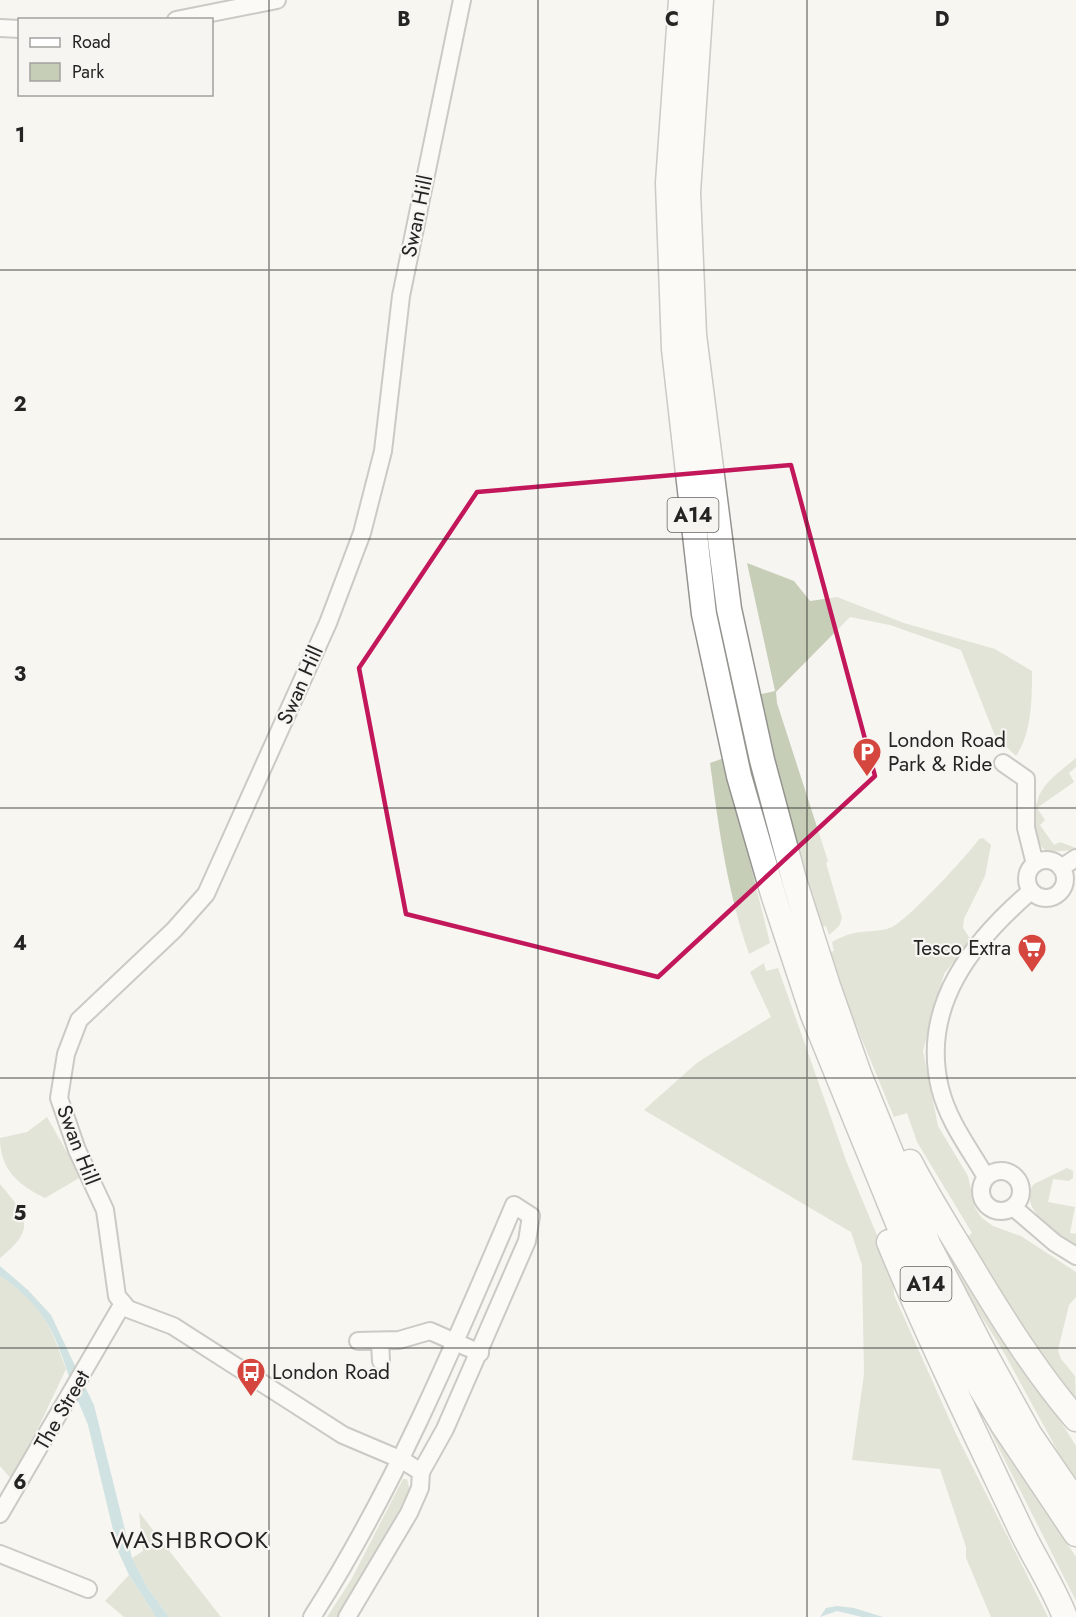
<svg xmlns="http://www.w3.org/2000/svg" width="1076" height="1617" font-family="Jost,sans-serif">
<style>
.green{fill:#c7ceb8}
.water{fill:#a0cbd0}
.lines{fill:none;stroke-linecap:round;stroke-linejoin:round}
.minor-casing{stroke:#959490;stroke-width:20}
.highway-casing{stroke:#959490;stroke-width:27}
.minor{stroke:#fff;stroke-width:16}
.highway{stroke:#fff;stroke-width:24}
.marked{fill:none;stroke:#c2185b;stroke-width:4.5;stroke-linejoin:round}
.grid{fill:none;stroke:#242422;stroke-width:1.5;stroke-opacity:0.55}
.labels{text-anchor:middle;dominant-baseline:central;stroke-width:4.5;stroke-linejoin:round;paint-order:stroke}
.shield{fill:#f7f5f1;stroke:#636360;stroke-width:1.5}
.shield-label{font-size:20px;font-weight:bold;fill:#242422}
.street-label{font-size:21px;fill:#242422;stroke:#f7f5f1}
.poi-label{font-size:21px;fill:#242422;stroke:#f7f5f1;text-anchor:start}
.quarter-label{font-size:24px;letter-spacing:1.5px;fill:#242422;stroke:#f7f5f1}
.grid-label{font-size:20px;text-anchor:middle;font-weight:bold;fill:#242422;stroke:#f7f5f1;stroke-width:4.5;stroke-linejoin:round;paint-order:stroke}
</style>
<rect width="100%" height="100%" fill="#f7f5f1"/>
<!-- green -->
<path class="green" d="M747 563 794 581 810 601 837 597 904 623 995 649 1032 671C1032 698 1032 733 1016 756L995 736 961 650 890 625 850 617 776 692 777 703 828 861 826 863 842 918 839 926 829 935 826 926 819 928 757 695 775 691Z
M724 758 770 943 749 954C727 890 719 830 710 763Z
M1076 758V767L1069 773 1074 782 1037 808 1045 820 1040 825 1054 845 1060 842 1076 848V850L1047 852C1032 839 1034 822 1033 803H1037C1040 784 1062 770 1076 758Z
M983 838 991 845 985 876 964 919 963 928 971 940 944 974 923 1051 938 1126 968 1176 975 1208 982 1218 993 1226 1021 1236 1076 1272V1297L1069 1305 1058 1350 1061 1359 1075 1376 1076 1401 1045 1363 958 1233 964 1230 968 1236 972 1233 917 1142 907 1113 894 1117 826 953 834 951 832 942C859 927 865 935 890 928 904 924 969 854 979 839Z
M764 963 766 971 778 968 847 1163 893 1274 894 1295 956 1434 1048 1617H991L966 1558V1547L940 1469 852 1460 864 1374 862 1265 851 1232 644 1110 698 1062 771 1017 750 972Z
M47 1117 81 1177 45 1198C18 1185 0 1169 0 1138L27 1132Z
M1067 1168 1073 1171V1178L1069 1181 1053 1179 1048 1202 1075 1207 1070 1233 1076 1234V1245C1059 1236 1015 1207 1034 1184Z
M0 1184C27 1216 37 1229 0 1258Z
M940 1238 961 1262 1076 1446V1485L1003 1351 960 1282Z
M0 1276C43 1305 49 1323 66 1369L13 1481 0 1466Z
M984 1419 1076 1557V1601Z
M403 1479H407L410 1491 406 1505 338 1617H327L351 1580Z
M139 1512 221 1617H169L147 1587 132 1558 143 1551Z
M129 1575 156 1617H124L105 1601Z"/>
<!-- water -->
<path class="water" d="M0 1266 28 1290 51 1315 79 1374 72 1386C56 1335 46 1307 0 1276Z
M80 1376 94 1405 132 1558 147 1587 169 1617H156L129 1575 118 1551 88 1425 73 1389Z
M837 1606 854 1608 883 1617H862L837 1611 820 1617 826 1608Z"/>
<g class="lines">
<!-- minor casing -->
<g class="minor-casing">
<path id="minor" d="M176 20 277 0
M0 28 20 29
M1003 763 1026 779V828L1035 864
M1027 879a19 19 0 1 1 38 0a19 19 0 1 1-38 0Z
M1061 868 1076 858
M981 1191a20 20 0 1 1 40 0a20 20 0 1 1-40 0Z
M986 1177C969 1148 948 1121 940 1088 920 1005 973 941 1031 891
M1013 1207 1055 1243 1076 1256
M358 1341 399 1340 430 1331 480 1353
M380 1341 381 1361
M421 1472 402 1460 343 1435 173 1326 128 1309 117 1296 105 1210 77 1150 59 1098 66 1054 79 1020 174 930 206 894 328 623 362 533 383 451 401 296 462 0
M0 1514 122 1305
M0 1554 88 1589
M312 1617C395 1487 454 1346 514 1205L531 1216 527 1241 445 1429 421 1472 420 1488 409 1513 347 1617"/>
</g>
<!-- highway casing -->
<g class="highway-casing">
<path id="highway" d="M681 0 668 183 674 349 704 614 739 776 773 894 813 1015 908 1248 958 1350 1003 1425 1076 1534
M701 0 688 192 694 335 729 609 762 760 795 883 828 986 859 1074 929 1246 984 1352 1030 1435 1076 1502
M910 1162C929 1199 951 1233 972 1268 1004 1321 1036 1372 1076 1419
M889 1242C929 1339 975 1433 1020 1528 1034 1558 1053 1586 1065 1617"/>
</g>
<!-- minor -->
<use href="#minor" class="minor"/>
<!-- highway -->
<use href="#highway" class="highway"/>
</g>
<!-- marked area -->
<path d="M0 0H1076V1617H0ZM791 465 875 776 658 977 406 914 359 668 477 492Z" fill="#f7f5f1" fill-opacity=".55" fill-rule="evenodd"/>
<path class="marked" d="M791 465 875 776 658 977 406 914 359 668 477 492Z"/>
<!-- grid -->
<path class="grid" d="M269 0V1617M538 0V1617M807 0V1617M0 270H1076M0 539H1076M0 808H1076M0 1078H1076M0 1348H1076"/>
<!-- icons -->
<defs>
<g id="parking-pin" transform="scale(1.5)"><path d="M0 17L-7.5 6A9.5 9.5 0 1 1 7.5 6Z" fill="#d5473e" stroke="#f7f5f1"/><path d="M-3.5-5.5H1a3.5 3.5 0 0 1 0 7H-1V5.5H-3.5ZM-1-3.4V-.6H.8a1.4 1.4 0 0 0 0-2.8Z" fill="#fff"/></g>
<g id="supermarket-pin" transform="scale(1.5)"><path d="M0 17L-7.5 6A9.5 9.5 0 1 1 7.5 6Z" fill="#d5473e" stroke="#f7f5f1"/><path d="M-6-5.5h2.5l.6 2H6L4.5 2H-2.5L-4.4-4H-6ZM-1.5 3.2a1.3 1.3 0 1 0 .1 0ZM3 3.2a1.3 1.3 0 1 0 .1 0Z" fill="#fff"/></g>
<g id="bus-pin" transform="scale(1.5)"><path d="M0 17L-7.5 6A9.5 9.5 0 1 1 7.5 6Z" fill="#d5473e" stroke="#f7f5f1"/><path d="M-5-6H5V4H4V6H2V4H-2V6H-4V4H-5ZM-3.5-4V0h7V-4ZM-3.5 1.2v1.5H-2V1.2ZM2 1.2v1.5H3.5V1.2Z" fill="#fff"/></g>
</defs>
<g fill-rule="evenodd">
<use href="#parking-pin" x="867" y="752"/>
<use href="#supermarket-pin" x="1032" y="948"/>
<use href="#bus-pin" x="251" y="1372"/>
</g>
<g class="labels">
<!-- shield labels -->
<g class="shield">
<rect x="667.5" y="498" width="51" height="34" rx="4.5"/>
<rect x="900.5" y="1267" width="51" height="34" rx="4.5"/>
</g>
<g class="shield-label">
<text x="693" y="515">A14</text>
<text x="926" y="1284">A14</text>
</g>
<!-- street labels -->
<g class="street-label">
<text transform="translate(417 216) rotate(-78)">Swan Hill</text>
<text transform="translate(300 685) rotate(-66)">Swan Hill</text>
<text transform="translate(78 1145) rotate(69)">Swan Hill</text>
<text transform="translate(62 1410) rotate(-60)">The Street</text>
</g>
<!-- poi labels -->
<g class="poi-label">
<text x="888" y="740">London Road<tspan x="888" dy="24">Park &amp; Ride</tspan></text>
<text x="1011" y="948" text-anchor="end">Tesco Extra</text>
<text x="272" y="1372">London Road</text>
</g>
<!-- quarter labels -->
<g class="quarter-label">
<text x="190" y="1539">WASHBROOK</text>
</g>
</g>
<g class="grid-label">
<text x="404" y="26">B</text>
<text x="672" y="26">C</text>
<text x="942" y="26">D</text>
<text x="20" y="142">1</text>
<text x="20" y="411">2</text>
<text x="20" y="681">3</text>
<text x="20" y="950">4</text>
<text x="20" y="1220">5</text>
<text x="20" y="1489">6</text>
</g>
<!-- legend -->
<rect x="18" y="18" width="195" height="78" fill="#f7f5f1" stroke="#a3a19e" stroke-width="1.5"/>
<rect x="30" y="38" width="30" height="9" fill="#ffffff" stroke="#a3a19e" stroke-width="1.5"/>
<text x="72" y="48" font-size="18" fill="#242422">Road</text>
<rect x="30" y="63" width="30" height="18" fill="#c7ceb8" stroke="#a3a19e" stroke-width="1.5"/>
<text x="72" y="78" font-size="18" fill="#242422">Park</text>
</svg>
